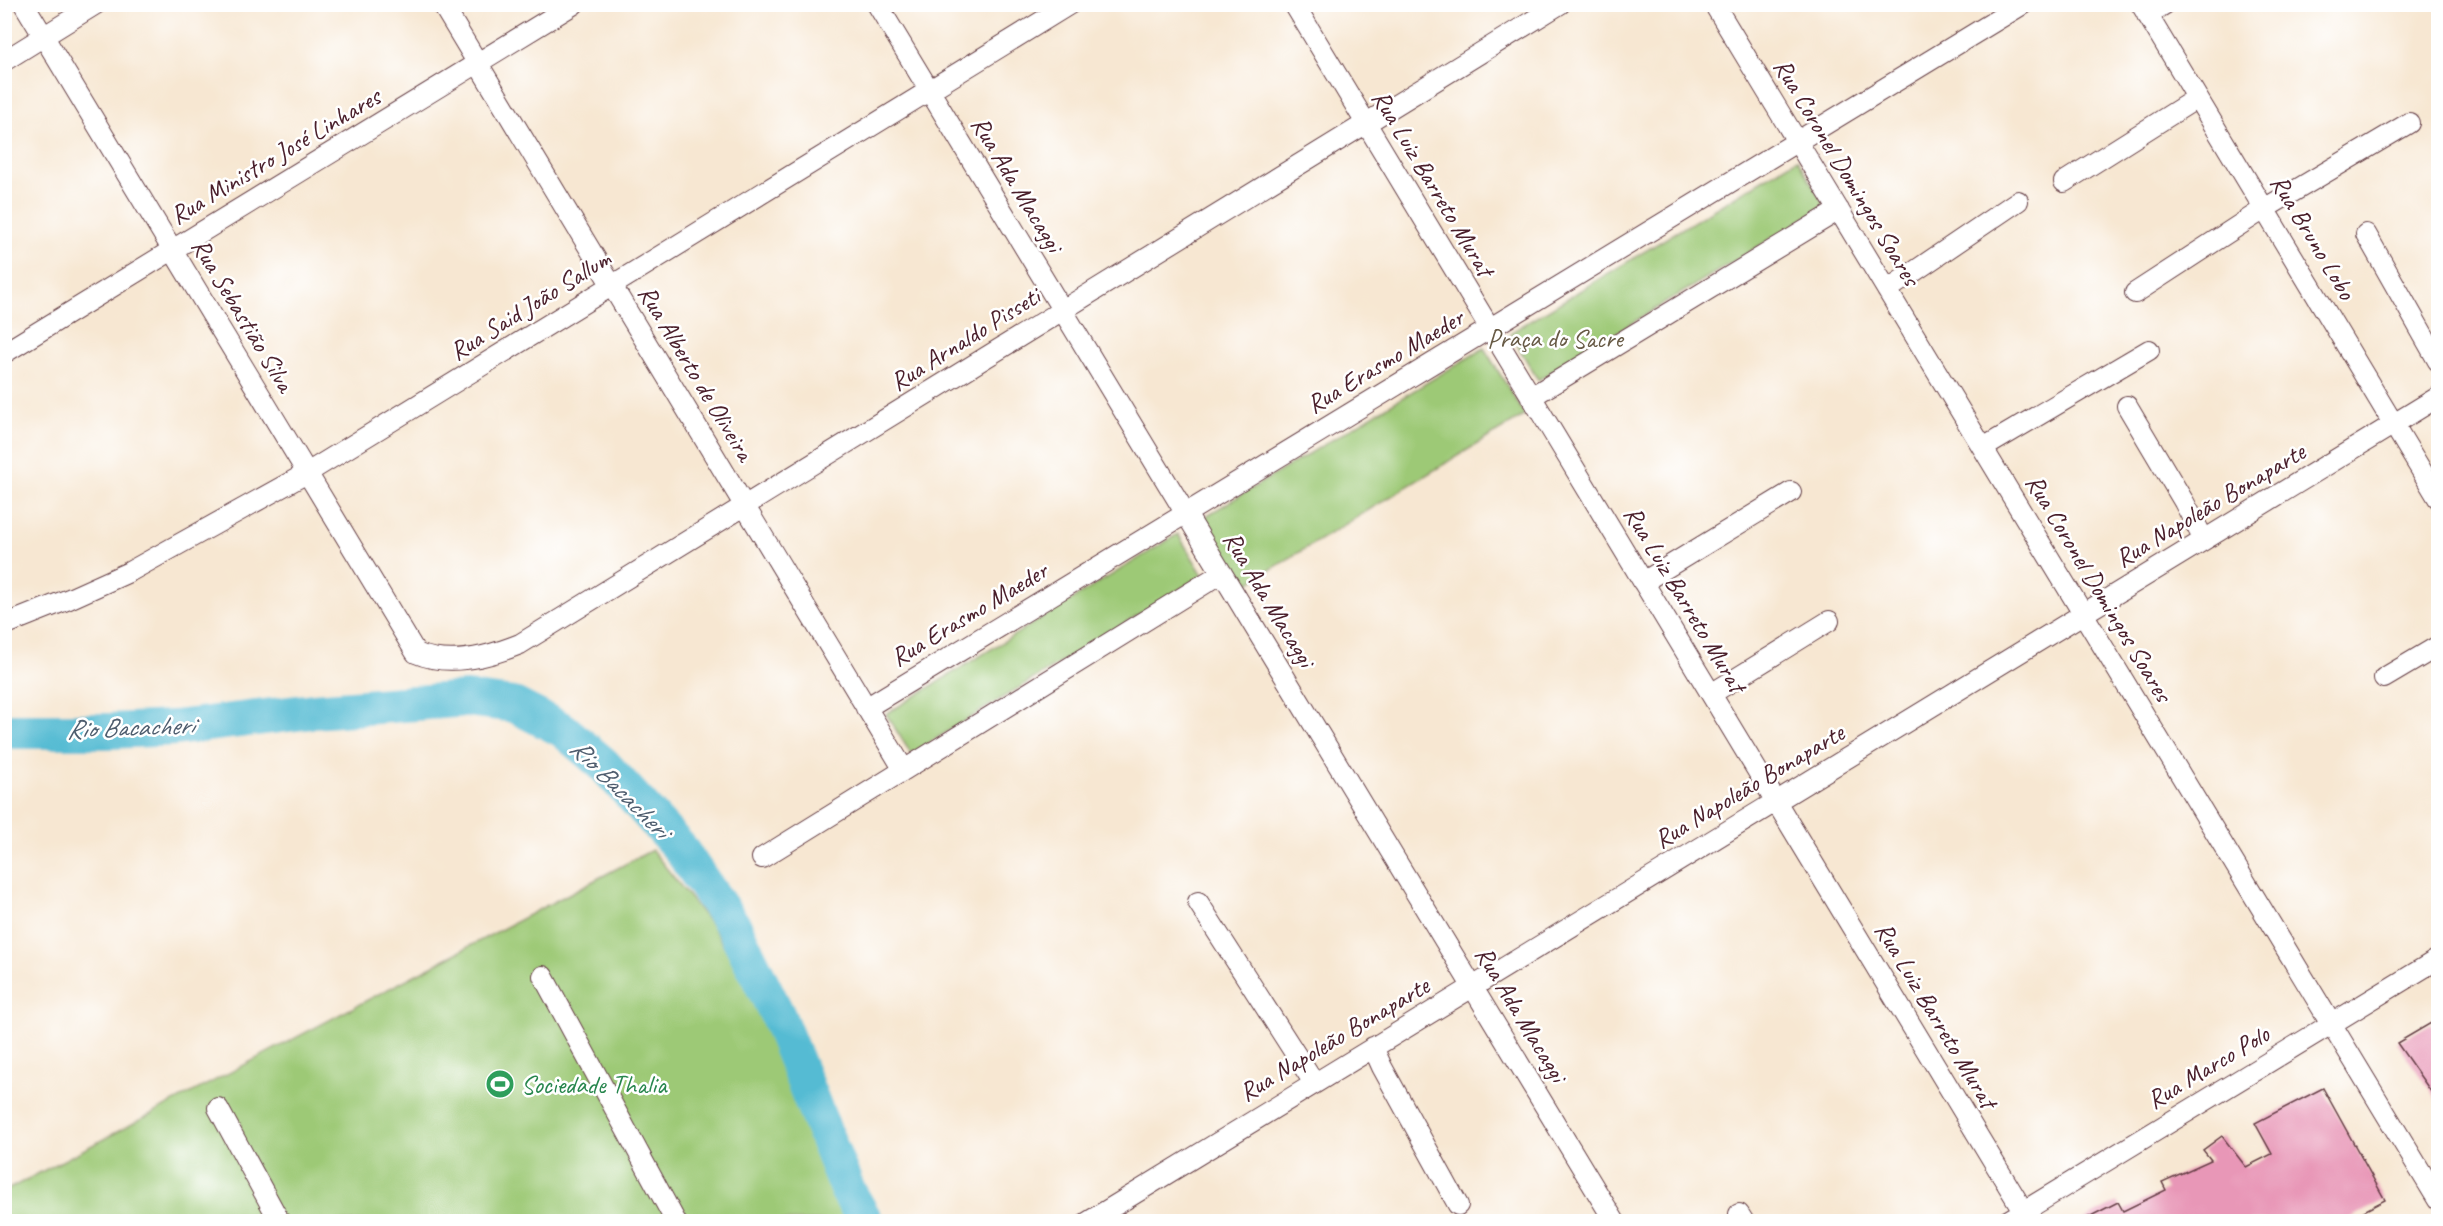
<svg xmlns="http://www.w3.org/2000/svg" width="2443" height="1226" font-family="Caveat,sans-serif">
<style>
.green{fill:#9dc976;stroke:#747450;stroke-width:1.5}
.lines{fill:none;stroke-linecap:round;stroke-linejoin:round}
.river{stroke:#55bbd3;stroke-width:36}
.building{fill:#e897b7}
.minor-casing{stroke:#643d44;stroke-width:22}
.minor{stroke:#fff;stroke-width:20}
.labels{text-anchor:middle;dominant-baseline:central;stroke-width:5;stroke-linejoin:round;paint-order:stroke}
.street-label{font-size:26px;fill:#4a1f2b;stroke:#fff}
.park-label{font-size:26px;fill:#675a45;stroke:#fff}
.leisure-label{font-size:26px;fill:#27864d;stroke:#fff;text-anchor:start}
.water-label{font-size:27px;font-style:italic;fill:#4e5d6e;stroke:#fff}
</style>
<rect width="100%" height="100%" fill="#fff"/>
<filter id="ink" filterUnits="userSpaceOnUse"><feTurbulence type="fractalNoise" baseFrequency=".0167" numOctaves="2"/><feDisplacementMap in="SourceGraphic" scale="12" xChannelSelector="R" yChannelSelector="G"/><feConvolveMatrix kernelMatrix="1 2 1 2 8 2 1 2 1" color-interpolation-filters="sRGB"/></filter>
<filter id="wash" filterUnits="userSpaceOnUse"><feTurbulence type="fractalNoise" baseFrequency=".008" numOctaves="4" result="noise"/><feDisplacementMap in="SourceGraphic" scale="24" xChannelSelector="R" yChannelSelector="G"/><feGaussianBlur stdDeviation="1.35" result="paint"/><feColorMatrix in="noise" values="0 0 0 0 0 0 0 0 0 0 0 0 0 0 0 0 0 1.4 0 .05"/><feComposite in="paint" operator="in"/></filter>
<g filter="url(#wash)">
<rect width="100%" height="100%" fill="#f7e7d2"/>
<!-- green -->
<path class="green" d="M1797 159 1825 206 1538 380 1510 333Z
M1484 348 1525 415 1242 587 1201 519Z
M1178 534 1203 575 911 754 886 714Z
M652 850 713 927 772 1028 811 1140 850 1221 5 1222V1191Z"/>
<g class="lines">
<!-- river -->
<path class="river" d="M4 731H109L175 728 313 711 467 699 514 705 563 730 603 764 679 847 734 927 778 1016 847 1189 866 1222"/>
</g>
<g id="blocks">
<!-- building -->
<path class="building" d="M2431 1023 2439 1037V1103L2397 1043Z
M2323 1088 2385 1200 2345 1221H2081L2118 1202 2123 1211 2166 1190 2162 1182 2211 1160 2203 1150 2222 1136 2246 1167 2272 1154 2255 1123Z"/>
</g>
</g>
<g filter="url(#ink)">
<use href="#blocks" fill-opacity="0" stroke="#643d44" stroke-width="1.5"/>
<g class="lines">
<!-- minor casing -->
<g class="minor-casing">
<path id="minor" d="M24 4 416 653C448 667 488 657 520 644L1560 4
M442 4 904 770
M877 4 1615 1222
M1294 4 2030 1222
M1714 4 2438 1200
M2141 4 2438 498
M2147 15 2165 4
M4 61 96 4
M2064 182 2197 98
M2366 234 2438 361
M1887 290 2018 201
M2135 293 2264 209 2409 123
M4 353 574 4
M1531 397 1839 210
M2127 406 2184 502 2204 540
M1983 448 2149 350
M1643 582 1791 492
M4 625 69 599 129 572 307 473 1070 4
M2384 678 2438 646
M1711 694 1829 621
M866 708 2023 4
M762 858 1222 573
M1198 902 1314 1083
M543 976 676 1222
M1373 1047 1382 1067 1458 1205
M218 1108 280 1222
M1739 1214 1744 1222
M1088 1222 2438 397
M2006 1222 2438 959"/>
</g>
<!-- minor -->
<use href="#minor" class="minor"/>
</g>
</g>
<!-- icons -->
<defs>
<g id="stadium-disc" transform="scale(1.5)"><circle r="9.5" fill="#2e9e5b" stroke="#fff"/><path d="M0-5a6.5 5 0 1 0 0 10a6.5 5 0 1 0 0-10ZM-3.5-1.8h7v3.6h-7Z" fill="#fff"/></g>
</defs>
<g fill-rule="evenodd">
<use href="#stadium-disc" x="500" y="1084"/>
</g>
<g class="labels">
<!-- street labels -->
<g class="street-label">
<text transform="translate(275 156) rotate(-31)">Rua Ministro José Linhares</text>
<text transform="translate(1847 172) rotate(59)">Rua Coronel Domingos Soares</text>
<text transform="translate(1433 183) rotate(59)">Rua Luiz Barreto Murat</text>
<text transform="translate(1017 184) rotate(59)">Rua Ada Macaggi</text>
<text transform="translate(2313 237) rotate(59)">Rua Bruno Lobo</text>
<text transform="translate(530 305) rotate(-32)">Rua Said João Sallum</text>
<text transform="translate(243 315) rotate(59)">Rua Sebastião Silva</text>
<text transform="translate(965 339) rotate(-32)">Rua Arnaldo Pisseti</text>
<text transform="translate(1385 361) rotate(-31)">Rua Erasmo Maeder</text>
<text transform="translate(696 373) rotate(59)">Rua Alberto de Oliveira</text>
<text transform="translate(2210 505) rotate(-31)">Rua Napoleão Bonaparte</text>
<text transform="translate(2099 588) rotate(59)">Rua Coronel Domingos Soares</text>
<text transform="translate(1269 599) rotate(59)">Rua Ada Macaggi</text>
<text transform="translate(1685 599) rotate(59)">Rua Luiz Barreto Murat</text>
<text transform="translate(969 614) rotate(-31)">Rua Erasmo Maeder</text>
<text transform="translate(1749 786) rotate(-31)">Rua Napoleão Bonaparte</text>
<text transform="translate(1521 1014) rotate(59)">Rua Ada Macaggi</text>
<text transform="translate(1936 1015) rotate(59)">Rua Luiz Barreto Murat</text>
<text transform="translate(1334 1039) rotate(-31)">Rua Napoleão Bonaparte</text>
<text transform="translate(2208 1067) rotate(-31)">Rua Marco Polo</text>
</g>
<!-- park labels -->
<g class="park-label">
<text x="1555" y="338">Praça do Sacre</text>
</g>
<!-- leisure labels -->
<g class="leisure-label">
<text x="521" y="1084">Sociedade Thalia</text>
</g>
<!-- water labels -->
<g class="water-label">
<text transform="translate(130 727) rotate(-2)">Rio Bacacheri</text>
<text transform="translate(620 788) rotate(45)">Rio Bacacheri</text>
</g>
</g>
<!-- margin -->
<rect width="2443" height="1226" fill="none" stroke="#fff" stroke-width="24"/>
</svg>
